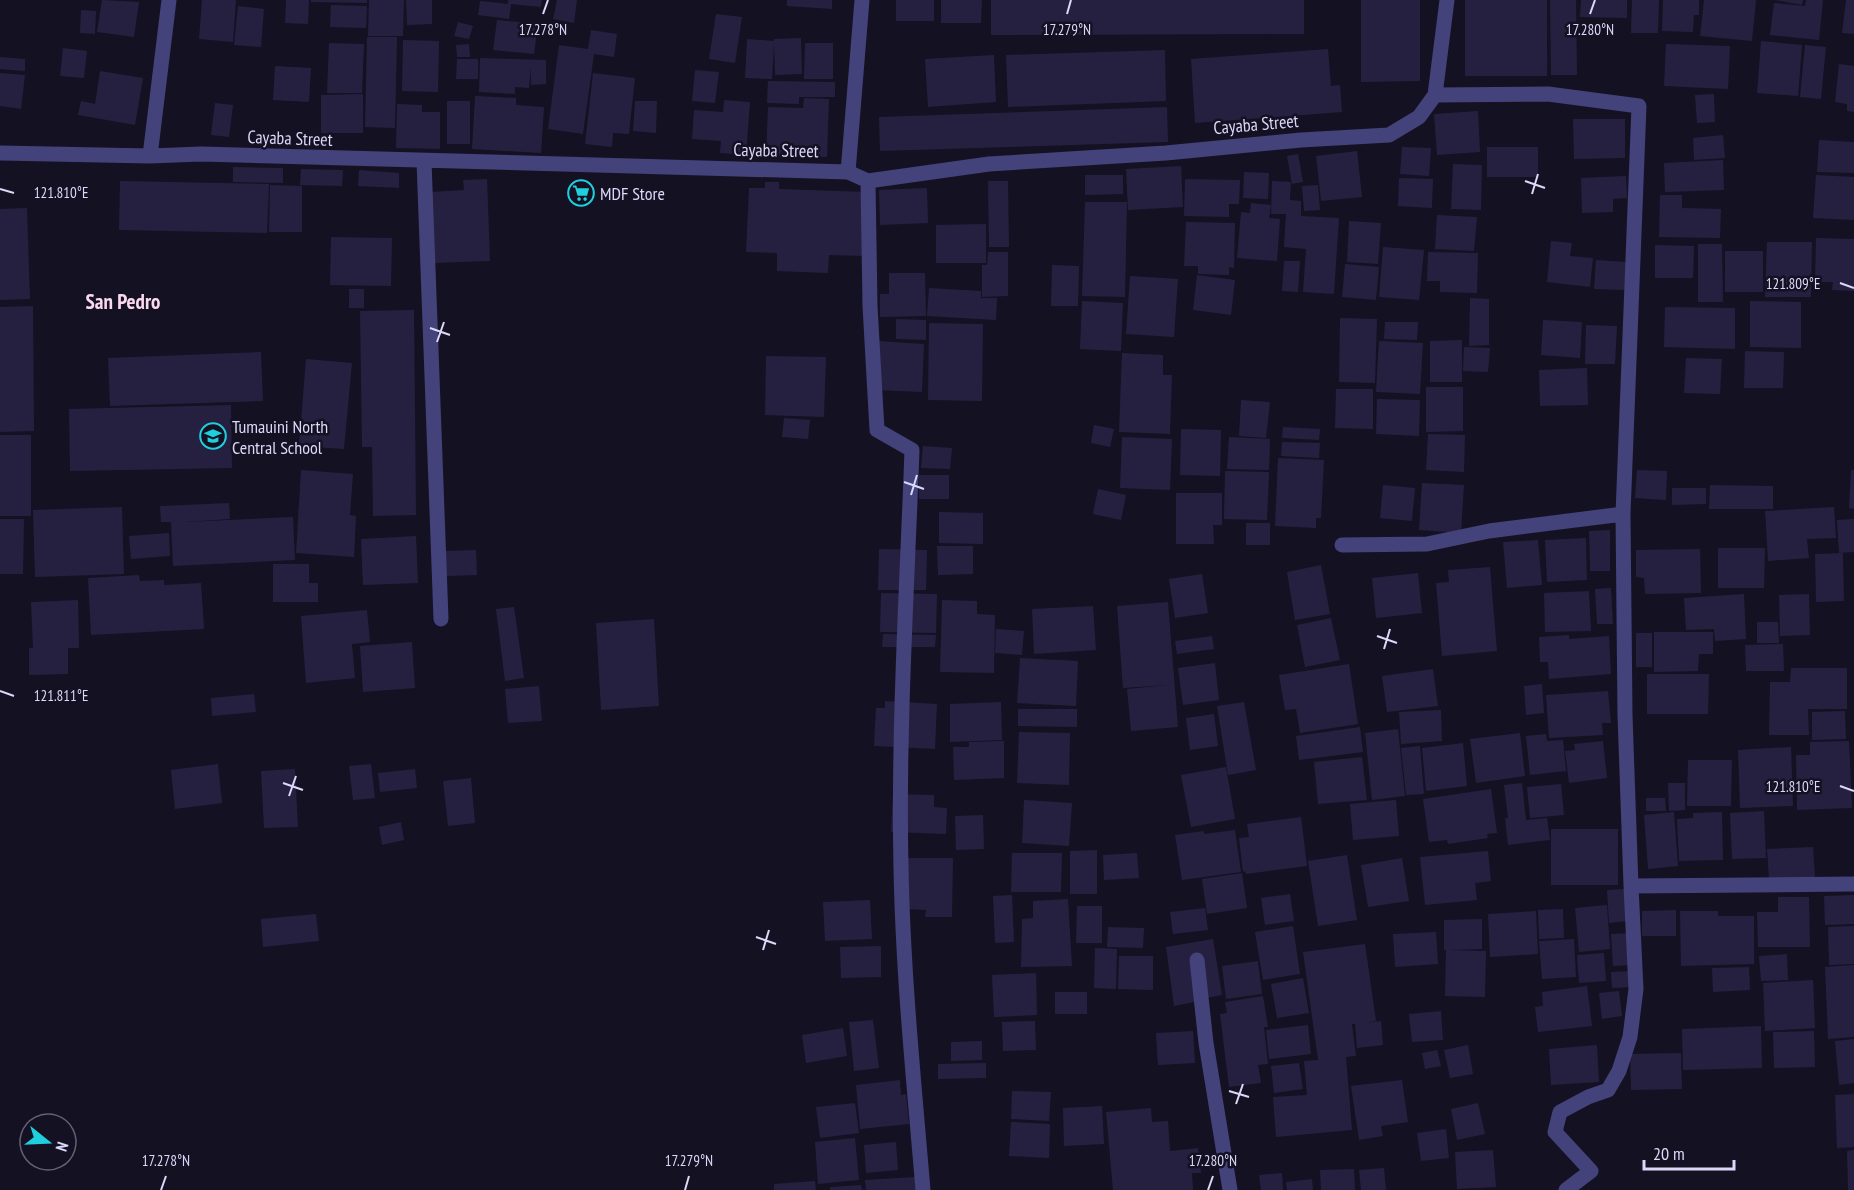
<svg xmlns="http://www.w3.org/2000/svg" width="1854" height="1190" font-family="'PT Sans Narrow',sans-serif">
<style>
.building{fill:#262040}
.lines{fill:none;stroke-linecap:round;stroke-linejoin:round}
.minor{stroke:#43427b;stroke-width:15}
.ticks{fill:none;stroke:#dbd8fa;stroke-width:2}
.labels{text-anchor:middle;dominant-baseline:central;stroke-width:5;stroke-linejoin:round;paint-order:stroke}
.street-label{font-size:18px;fill:#dbd8fa;stroke:#141122}
.poi-label{font-size:18px;fill:#dbd8fa;stroke:#141122;text-anchor:start}
.quarter-label{font-size:21px;font-weight:bold;fill:#fad9ef;stroke:#141122}
.ticks-label{font-size:15px;text-anchor:middle;fill:#dbd8fa;stroke:#141122;stroke-width:5;stroke-linejoin:round;paint-order:stroke}
</style>
<rect width="100%" height="100%" fill="#141122"/>
<!-- building -->
<path class="building" d="M102 0 139 2 134 37 97 32Z
M202 0H236L233 42 199 39Z
M286 0H309L308 24 285 23Z
M311 0H367V3L311 2Z
M369 0H404L403 36H368Z
M406 0H432V24L407 25Z
M508 0H542L541 7 511 4 509 19 478 15 480 1 508 4Z
M557 0H577L574 23 553 19Z
M787 0H832V9L787 6Z
M896 0H934V21H896Z
M941 0H982L981 23H941Z
M991 0H1304V34L991 35Z
M1361 0H1420V81L1361 82Z
M1465 0H1547V76H1465Z
M1550 0H1576L1577 75H1551Z
M1581 0H1627V18L1580 17Z
M1632 0H1659L1658 33H1631Z
M1663 0H1699V15H1694L1693 32 1662 31Z
M1704 0H1756L1752 41 1700 36Z
M1775 0H1803L1802 5Z
M1806 0H1823L1819 40 1770 35 1774 3 1805 6Z
M1846 0H1854V34L1842 33Z
M331 5 367 6 366 28 330 27Z
M238 6 264 9 261 47 234 45Z
M81 10 96 11 95 34 80 33Z
M716 14 742 17 735 63 709 59Z
M497 20 538 24 534 54 493 50Z
M458 22 473 26 469 39 454 36Z
M591 30 617 34 614 57 594 54 583 134 548 129 559 45 588 49Z
M367 37H397L395 128 365 127Z
M801 38 802 74 775 75 774 44 772 79 745 78 747 39 774 41V39Z
M403 40 439 41 438 92 402 91Z
M1761 41 1802 45 1798 96 1757 93Z
M329 43 364 44 362 93H327Z
M805 43H833V79H804Z
M469 44 470 57H457L456 45Z
M1666 44 1730 46 1728 89 1664 86Z
M1805 45 1826 47 1821 99 1800 97Z
M63 48 87 51 84 78 60 76Z
M1328 49 1331 86 1340 85 1342 112 1195 123 1191 59Z
M1165 50 1166 101 1008 107 1006 55Z
M994 55 996 102 928 107 925 59Z
M0 57 25 59V71L0 69Z
M480 58 546 60V84L531 85V67L529 88 515 87V94L479 92Z
M457 59H478V79H456Z
M1839 64 1854 66V112L1847 111V104L1835 102Z
M275 66 311 68 309 102 273 100Z
M695 70 719 72 715 103 692 101Z
M100 71 143 78 135 125 78 115 81 101 95 104Z
M0 73 25 75 21 109 0 106Z
M593 73 635 78 629 134 613 133 612 147 585 144Z
M768 81 835 82V97H799V104L767 103Z
M363 94V133H321V95Z
M1714 94 1715 122 1697 123 1695 95Z
M475 96 516 98V105L544 107 541 153 472 149Z
M804 98 829 99 827 157 766 155 768 107 803 108Z
M724 100 750 102 746 155 720 153 721 141 692 139 694 110 723 112Z
M447 101H470V144H447Z
M635 101H657L656 133 633 131Z
M215 103 233 105 229 137 211 135Z
M397 104 422 105V112H440V149L396 148Z
M1167 107 1168 142 880 151 879 117Z
M1478 111 1480 152 1437 155 1434 114Z
M1573 119H1625V158L1574 159Z
M1723 135 1725 158 1694 160 1693 138Z
M1819 140 1854 142V173L1817 172Z
M1402 147 1431 148 1429 176 1400 174Z
M1487 147H1538V177H1487Z
M1357 151 1362 197 1321 201 1316 156Z
M1298 154 1303 182 1292 184 1287 156Z
M1723 160 1724 190 1665 192 1664 163Z
M1453 164 1482 165 1481 210 1451 209Z
M1181 166 1183 207 1128 210 1126 169Z
M233 167 283 168V183L233 182Z
M301 169 343 170 342 186 300 185Z
M359 170 399 173V188L358 186Z
M1244 172 1269 173 1268 199 1243 198Z
M1085 175H1123V194L1085 195Z
M1816 175 1854 177V220L1813 218Z
M1626 176 1627 198 1613 199V212L1582 213 1581 178Z
M1399 178 1433 179 1432 208 1398 206Z
M487 179 490 261 433 263 430 192 464 190 463 180Z
M1185 179 1240 180 1239 204H1229V217L1184 216Z
M120 181 269 184 267 233 119 230Z
M988 181H1008L1009 247H989Z
M1272 181 1291 182 1290 200 1301 201V216L1339 218 1334 294 1303 292 1306 249 1284 247 1286 214H1271Z
M765 182H779V189L868 192 865 256 829 255 828 273 777 271V253L746 252 749 188H765Z
M270 185 302 186V232H269Z
M1318 185 1320 210 1304 211 1302 186Z
M927 188 928 223 880 225 879 190Z
M1660 195H1682V208L1721 209 1720 238 1659 237Z
M1085 202H1127L1125 297 1082 296Z
M1251 203 1271 205 1269 218 1280 219 1277 261 1237 258 1241 212 1250 213Z
M27 208 30 299 0 300V209Z
M1437 215 1477 217 1474 251 1435 249Z
M1349 221 1381 223 1378 264 1347 262Z
M1186 222 1235 223 1234 268 1229 267V275L1198 274V266H1184Z
M986 224V263H936V225Z
M331 237 392 238 391 286 330 285Z
M1816 238 1854 239V291L1832 290 1833 282H1815Z
M1551 241 1572 243 1570 256 1593 258 1590 287 1547 282Z
M1767 242H1812L1811 297H1765Z
M1698 244H1722L1723 302H1698Z
M1655 245 1694 246 1693 278H1655Z
M1383 247 1424 250 1419 300 1379 297Z
M1725 251H1763V292H1725Z
M988 252H1008V296L982 297V265H987Z
M1428 252 1478 253 1477 293 1440 292V281H1427Z
M1596 260 1627 262 1625 290 1594 289Z
M1284 261H1300L1298 292 1282 291Z
M1345 264 1379 267 1376 300 1342 297Z
M1052 265 1079 266 1078 306H1051Z
M889 273H925L926 316 880 317V294H889Z
M1197 275 1235 280 1231 315 1193 310Z
M1130 276 1178 279 1174 337 1126 334Z
M929 288 981 291V298H997L996 320 927 316Z
M349 289H364V308H349Z
M1470 298 1489 299V345L1469 346Z
M1082 301 1123 303 1121 351 1080 349Z
M1750 301 1801 302V348L1750 347Z
M33 306 34 431 0 432V307Z
M1665 307 1735 308V349L1664 347Z
M414 310 416 515 373 516 372 447H362L360 311Z
M1340 318 1377 319 1375 383 1339 382Z
M896 319 926 320V340L896 339Z
M1543 320 1582 322 1580 358 1541 355Z
M1385 322H1418L1417 340 1384 339Z
M929 323 983 324 982 401 928 400Z
M1586 325 1617 326 1615 364H1585Z
M1462 340V382H1430V341Z
M879 341 924 344 922 392 877 390Z
M1379 341 1423 343 1420 394 1376 392Z
M1464 347 1490 348 1488 372 1463 371Z
M1745 351 1784 352 1783 388H1744Z
M261 352 263 401 110 406 108 358Z
M1122 353 1163 355V375H1172L1170 434 1119 432Z
M766 356 826 357 824 417 765 415Z
M1686 358 1722 359 1720 394 1684 393Z
M306 359 352 363 344 449 299 446Z
M1587 368 1588 405 1540 406 1539 370Z
M1426 387H1463V431L1426 432Z
M1336 389H1373V429L1335 428Z
M1377 399 1420 400 1419 436 1376 434Z
M1241 400 1270 402 1266 438 1239 436Z
M231 405 232 468 70 471 69 409Z
M784 418 810 420 808 439 782 437Z
M1094 425 1114 429 1110 447 1091 443Z
M1283 427 1320 429 1319 440 1282 438Z
M1181 429 1221 430 1220 476 1180 475Z
M1428 434 1465 435 1464 472 1426 470Z
M0 435H31V516H0Z
M1122 437 1172 439 1170 490 1120 488Z
M1229 437 1270 439 1269 470 1227 469Z
M1282 442 1320 443 1319 458 1281 456Z
M923 446 952 448 950 469 921 468Z
M1278 458 1324 460 1321 518H1316V528L1275 526Z
M301 470 353 474 350 515 356 516 354 557 296 553Z
M1637 470 1667 471 1666 500 1635 498Z
M1851 470H1854V509L1849 508Z
M1225 471 1269 472 1267 520 1224 519Z
M919 475H949V499H919Z
M1422 483 1464 485 1461 533 1419 530Z
M1383 485 1415 488 1412 521 1380 518Z
M1710 485 1773 486V509H1709Z
M1672 488H1706V504L1672 505Z
M1098 489 1126 495 1121 520 1093 514Z
M1176 493H1222V525H1213L1214 544H1176Z
M229 503 230 519 185 522 293 517 295 560 173 566 171 522H161L160 506Z
M122 507 124 574 35 577 33 510Z
M1834 507 1836 538 1807 539 1809 558 1768 561 1765 511Z
M939 512 983 513V544L939 543Z
M0 519H24L23 574H0Z
M1854 519V552L1839 553 1837 520Z
M1246 523H1270V545H1246Z
M1610 530V571H1590L1589 531Z
M169 533 170 556 131 559 129 536Z
M416 536 418 583 363 585 361 539Z
M1586 538 1587 580 1547 582 1545 540Z
M1538 540 1542 585 1507 588 1503 542Z
M937 546H973V574L938 575Z
M1718 548H1765L1764 588H1718Z
M879 549 927 550 926 590H878Z
M1700 549 1701 593 1645 594 1644 578 1636 577V550Z
M476 550 477 575 446 576 445 551Z
M1843 553 1844 601 1816 602 1815 554Z
M273 564H309V583H318V602H273Z
M1321 565 1330 614 1295 620 1287 572Z
M1490 567 1497 651 1442 656 1436 583 1449 582 1448 570Z
M1418 573 1422 613 1376 618 1372 578Z
M1202 574 1208 613 1175 618 1169 579Z
M139 575 140 581 164 580V585L201 583 204 629 91 635 88 578Z
M1611 588 1613 624H1597L1595 589Z
M1589 591 1591 631 1545 632 1544 593Z
M881 593 937 594 936 633 880 632Z
M1744 594 1746 639 1715 641 1714 629 1686 630 1684 598Z
M1809 594 1810 635 1780 636 1779 595Z
M78 600 79 648H68V674L29 675V648H33L31 602Z
M942 600 977 601V614L995 615 994 673 940 672Z
M1168 602 1178 727 1131 731 1127 689 1168 685 1123 688 1117 606Z
M1093 606 1096 650 1034 654 1032 609Z
M514 607 524 678 505 681 496 609Z
M367 610 370 642 352 644 355 678 306 683 301 616Z
M1331 618 1340 660 1305 667 1297 625Z
M654 619 659 706 601 710 596 623Z
M1757 622H1778L1779 643H1757Z
M996 629 1024 631 1022 655 995 653Z
M1654 632H1713V654H1699L1698 671 1654 672Z
M1636 633H1652V667H1636Z
M883 634 936 635 935 647H882Z
M1569 635V639L1609 636 1611 674 1549 679 1548 662H1540L1539 637Z
M1212 636 1214 649 1177 654 1175 641Z
M412 642 415 688 363 692 360 646Z
M1783 644 1784 671H1746L1745 645Z
M1020 658 1078 661 1076 706 1017 703Z
M1215 663 1219 700 1183 705 1178 668Z
M1349 664 1358 724 1300 733 1296 709 1285 710 1279 675Z
M1791 668H1847V709H1808L1809 735H1769L1770 682H1790Z
M1433 669 1438 706 1387 712 1382 676Z
M1647 674H1709L1708 714H1647Z
M1542 684 1544 713 1526 715 1524 686Z
M539 686 542 721 508 723 505 689Z
M1608 691 1611 723H1602L1603 735 1549 738 1546 695Z
M254 694 256 712 212 716 211 698Z
M885 701 937 704 935 749 874 746 876 708H885Z
M1001 702 1002 740 950 742V704Z
M1244 702 1256 770 1228 775 1217 706Z
M1018 709H1077V727L1018 726Z
M1441 710 1442 741 1401 744 1399 712Z
M1845 711 1846 739 1812 740V712Z
M1214 714 1218 746 1190 750 1186 718Z
M1360 727 1363 752 1299 760 1296 736Z
M1398 729 1405 796 1372 800 1365 733Z
M1019 732 1070 733 1069 785 1017 783Z
M1520 733 1525 776 1476 783 1470 739Z
M1546 734 1547 741 1563 740 1566 771 1530 775 1526 736Z
M1004 741V778L954 780 953 747H969V742Z
M1603 741 1607 778 1569 783 1565 751 1575 750 1574 744Z
M1849 741 1852 808 1797 810 1796 755H1810V742Z
M1463 743 1467 786 1426 791 1422 748Z
M1420 746 1424 794 1406 795 1401 748Z
M1791 747 1793 806 1740 808 1738 750Z
M1362 757 1367 800 1318 804 1314 762Z
M1688 760H1732L1731 806H1687Z
M218 764 222 803 175 809 171 770Z
M371 764 375 798 353 800 349 766Z
M1226 767 1235 819 1191 827 1181 775Z
M295 769 298 827 264 828 261 771Z
M415 769 417 788 380 792 378 773Z
M471 778 475 823 448 826 443 781Z
M1522 783 1526 820 1547 818 1550 840 1508 845 1505 818H1508L1504 785Z
M1668 783H1685V810L1669 811Z
M1561 784 1564 815 1530 818 1527 787Z
M1491 789 1497 833 1487 834 1488 838 1448 844 1447 840 1429 842 1423 799Z
M893 794 934 795V807L947 808 946 834 891 832Z
M1646 798H1665L1666 811H1646Z
M1024 800 1072 803 1069 846 1022 843Z
M1396 800 1399 836 1353 840 1350 804Z
M1764 811 1766 858 1732 859 1730 813Z
M1674 812 1678 866 1648 869 1644 815Z
M1722 812 1723 860 1679 861 1677 819 1693 818V813Z
M983 815 984 849 956 850 955 816Z
M1301 817 1307 866 1246 874 1245 871 1243 872 1239 838 1249 837 1247 824Z
M401 822 404 840 382 845 379 827Z
M1551 829H1618V885H1551Z
M1235 830 1241 872 1182 880 1175 835 1204 831V834Z
M1813 847 1815 878 1769 880 1767 849Z
M1097 850V894H1070V851Z
M1488 851 1491 881 1475 883 1477 900 1425 905 1420 857Z
M1012 853H1062L1061 892H1011Z
M1137 853 1139 878 1104 880 1103 855Z
M1347 855 1357 920 1318 926 1308 861Z
M907 858H953L952 917H925L926 910 906 909Z
M1402 858 1409 901 1368 907 1361 865Z
M1242 873 1247 908 1207 914 1202 879Z
M1625 889 1627 921 1609 923 1607 890Z
M1290 894 1294 921 1265 925 1261 898Z
M1012 895 1014 942 995 943 993 896Z
M1854 895V924L1825 925 1824 896Z
M1778 897H1809L1810 947H1758L1757 912H1778Z
M1068 899 1072 966 1021 967 1022 919 1033 918V901Z
M870 900 872 939 825 941 823 902Z
M1607 905 1610 949 1579 952 1575 908Z
M1077 906H1102V943H1076Z
M1205 908 1208 930 1173 934 1170 912Z
M1563 909 1564 938 1539 939 1538 910Z
M1676 910V936H1642V911Z
M1536 911 1538 954 1490 957 1488 914Z
M1680 911H1718V916H1754V964L1681 966Z
M316 914 319 941 263 947 261 919Z
M1482 919V949L1450 950 1486 951 1485 997 1445 996 1446 950H1444V920Z
M1293 926 1300 974 1263 980 1255 932Z
M1854 926V964L1829 965 1828 927Z
M1108 927 1144 928 1143 948 1107 947Z
M1436 932 1438 964 1395 967 1393 934Z
M1631 933 1633 965 1613 966 1611 934Z
M1213 939 1222 995 1194 1000V1002L1174 1006 1166 947Z
M1574 939 1576 977 1542 979 1539 941Z
M1365 944 1376 1021 1365 1023 1381 1021 1383 1045 1357 1048 1355 1024H1352L1356 1056 1346 1057 1352 1130 1276 1137 1273 1097 1307 1095 1304 1061 1318 1060 1303 952Z
M881 946V977L841 978 840 947Z
M1095 948 1117 949 1116 989 1094 988Z
M1604 953 1606 981 1579 983 1577 955Z
M1787 954 1788 980 1761 981 1759 956Z
M1119 956H1153V990L1118 989Z
M1258 961 1262 994 1226 999 1222 966Z
M1854 965V1037L1828 1039 1825 967Z
M1749 967 1750 990 1713 992 1712 968Z
M1633 971V987L1612 988 1611 972Z
M1036 973 1037 1015 994 1017 992 975Z
M1303 978 1309 1013 1277 1018 1271 984Z
M1813 980 1815 1028 1765 1031 1763 983Z
M1587 986 1592 1026 1538 1032 1535 1007 1543 1006 1542 992Z
M1619 991 1622 1016 1602 1019 1599 993Z
M1055 992H1087V1014H1055Z
M1263 996 1268 1027H1264L1268 1064 1258 1065 1261 1083 1229 1087 1220 1014 1227 1013 1225 1002Z
M1441 1011 1443 1040 1412 1042 1409 1014Z
M873 1020 879 1068 854 1071 849 1022Z
M1035 1021 1036 1050 1003 1051 1002 1022Z
M1308 1025 1311 1054 1269 1059 1266 1030Z
M1761 1026 1762 1068 1683 1070 1682 1029Z
M843 1028 847 1056 806 1063 802 1035Z
M1193 1031 1195 1063 1158 1065 1156 1033Z
M1814 1031 1815 1067 1774 1068 1773 1032Z
M1854 1039V1083L1839 1085 1835 1041Z
M982 1041V1060L951 1061V1042Z
M1468 1045 1473 1074 1450 1078 1444 1050Z
M1597 1045 1599 1082 1551 1085 1549 1049Z
M1437 1050 1441 1066 1425 1069 1422 1053Z
M1681 1053 1682 1089 1631 1090 1630 1054Z
M986 1063V1078L938 1079V1064Z
M1299 1063 1303 1089 1274 1093 1271 1066Z
M900 1080 901 1095 906 1094 909 1124 860 1129 856 1085Z
M1402 1080 1408 1122 1381 1126 1383 1136 1359 1140 1351 1086Z
M1012 1091 1051 1092 1049 1121 1011 1119Z
M1854 1094V1147L1837 1148 1835 1095Z
M855 1103 859 1133 820 1138 816 1107Z
M1478 1103 1485 1134 1457 1140 1451 1109Z
M1102 1106 1104 1144 1064 1146 1063 1108Z
M1151 1108 1152 1122 1168 1121 1170 1151 1198 1148 1201 1173H1192L1193 1190H1113L1106 1112Z
M1011 1122 1050 1124 1049 1158 1009 1156Z
M1446 1129 1449 1158 1421 1161 1417 1133Z
M855 1138 859 1180 818 1184 815 1142Z
M896 1142 898 1170 866 1173 864 1145Z
M1493 1150 1496 1187 1457 1189 1455 1152Z
M1854 1150V1190H1848L1847 1151Z
M1384 1168 1386 1190H1361L1359 1170Z
M1354 1169 1355 1190H1321L1320 1170Z
M1282 1173 1283 1190H1261L1259 1175Z
M916 1177 917 1190H866L865 1180Z
M1312 1179 1313 1190H1287L1286 1182Z
M815 1181 816 1190H774V1184Z
M861 1185 862 1190H830V1187Z"/>
<g class="lines">
<!-- minor -->
<path class="minor" d="M1435 95 1548 94 1639 106 1623 514 1625 715 1631 886 1854 884
M0 153 150 156 201 154 848 172 868 181 989 164 1166 153 1301 140 1389 135 1419 117 1435 95 1447 0
M150 156 169 0
M424 161 441 619
M848 172 862 0
M868 181 870 306 877 430 912 450C907 589 898 729 901 868 903 975 914 1083 923 1190
M1342 545 1427 544 1489 531 1623 514
M1197 960 1206 1043 1230 1190
M1566 1190 1591 1171 1555 1132 1560 1112 1588 1097 1608 1090 1619 1071 1630 1037 1636 989 1631 886"/>
</g>
<!-- ticks -->
<path class="ticks" d="M543 14 548 0M1067 14 1071 0M1590 14 1595 0M1525 181 1545 188M0 189 14 193M1532 194 1538 174M1840 283 1854 288M430 328 450 335M437 342 444 322M904 482 924 489M911 495 917 475M1377 636 1397 643M1384 649 1390 629M0 691 14 696M283 783 303 790M1840 786 1854 791M289 796 296 776M756 937 776 944M763 950 769 930M1229 1091 1249 1097M1236 1104 1243 1084M161 1190 166 1176M685 1190 689 1176M1208 1190 1213 1176"/>
<!-- icons -->
<defs>
<g id="supermarket-ring" transform="scale(1.35)"><circle r="9.5" fill="#141122" stroke="#1fcfde" stroke-width="1.5"/><path d="M-6-5.5h2.5l.6 2H6L4.5 2H-2.5L-4.4-4H-6ZM-1.5 3.2a1.3 1.3 0 1 0 .1 0ZM3 3.2a1.3 1.3 0 1 0 .1 0Z" fill="#1fcfde"/></g>
<g id="school-ring" transform="scale(1.35)"><circle r="9.5" fill="#141122" stroke="#1fcfde" stroke-width="1.5"/><path d="M0-5L7-2L0 1L-7-2ZM-4 1L0 2.5L4 1V4Q0 6-4 4Z" fill="#1fcfde"/></g>
</defs>
<g fill-rule="evenodd">
<use href="#supermarket-ring" x="581" y="193"/>
<use href="#school-ring" x="213" y="436"/>
</g>
<g class="labels">
<!-- street labels -->
<g class="street-label">
<text transform="translate(1256 124) rotate(-5)">Cayaba Street</text>
<text transform="translate(290 138) rotate(2)">Cayaba Street</text>
<text transform="translate(776 150) rotate(1)">Cayaba Street</text>
</g>
<!-- poi labels -->
<g class="poi-label">
<text x="600" y="193">MDF Store</text>
<text x="232" y="426">Tumauini North<tspan x="232" dy="21">Central School</tspan></text>
</g>
<!-- quarter labels -->
<g class="quarter-label">
<text x="123" y="301">San Pedro</text>
</g>
</g>
<g class="ticks-label">
<text x="543" y="35">17.278°N</text>
<text x="1067" y="35">17.279°N</text>
<text x="1590" y="35">17.280°N</text>
<text x="61" y="198">121.810°E</text>
<text x="1793" y="289">121.809°E</text>
<text x="61" y="701">121.811°E</text>
<text x="1793" y="792">121.810°E</text>
<text x="166" y="1166">17.278°N</text>
<text x="689" y="1166">17.279°N</text>
<text x="1213" y="1166">17.280°N</text>
</g>
<!-- north arrow -->
<g transform="translate(48 1142) rotate(108)"><circle r="28" fill="#141122" stroke="#646178" stroke-width="1.5"/>
<path d="M0-4.5L10 22L0 15L-10 22Z" fill="#1fcfde"/>
<text y="-9" font-size="16" font-weight="bold" text-anchor="middle" fill="#dbd8fa">N</text>
</g>
<!-- scale -->
<path d="M1644 1160v9h90v-9" fill="none" stroke="#dbd8fa" stroke-width="3"/>
<text x="1653" y="1160" font-size="18" fill="#dbd8fa" stroke="#141122" stroke-width="4.5" paint-order="stroke">20 m</text>
</svg>
